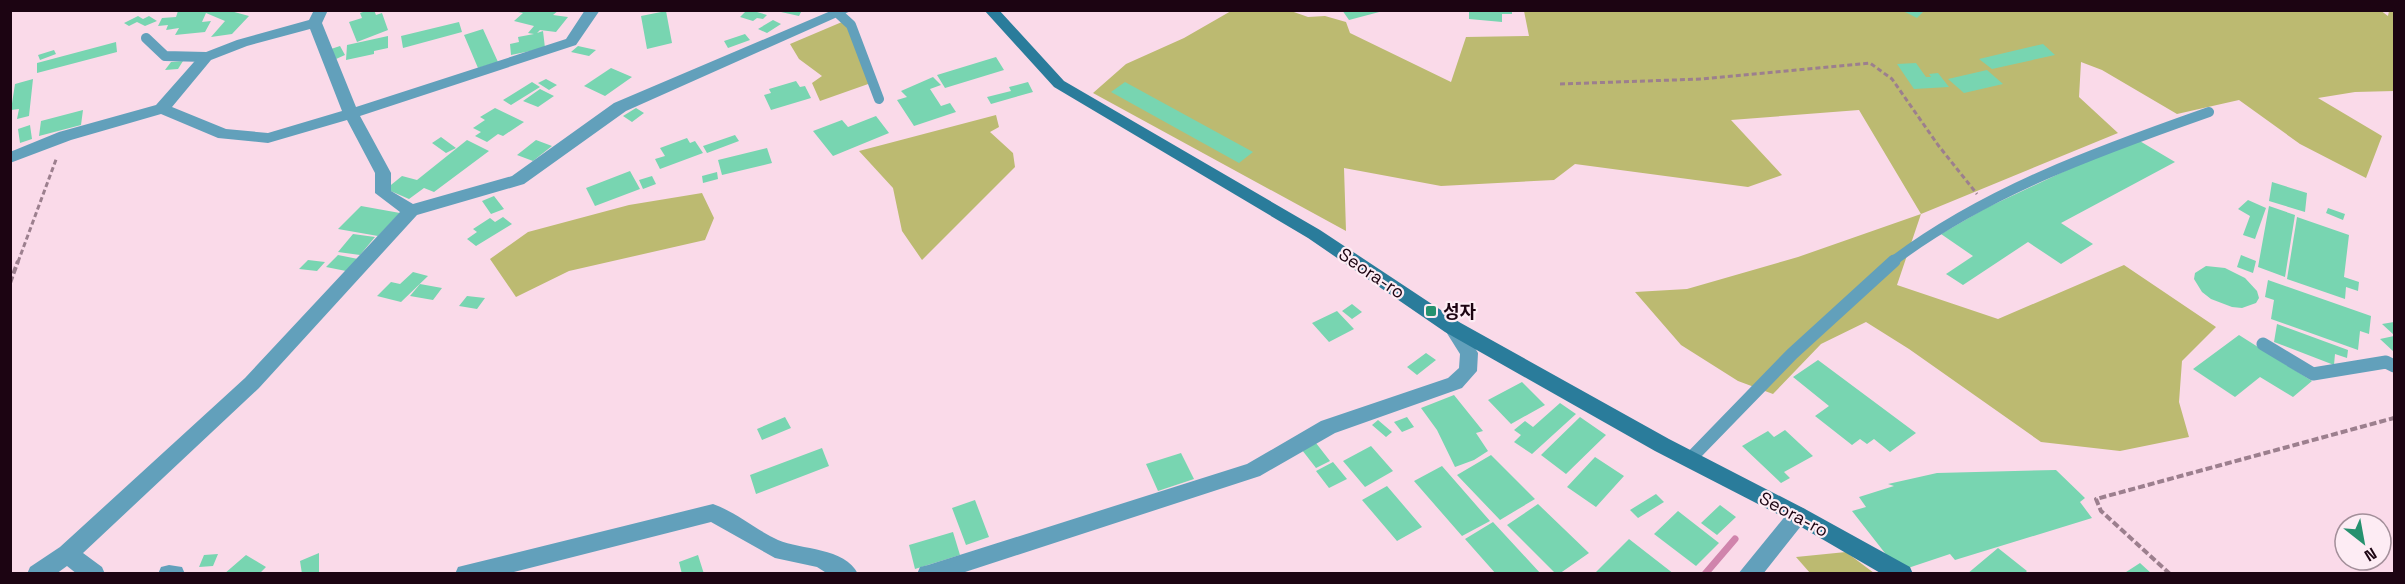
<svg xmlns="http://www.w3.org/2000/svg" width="2405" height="584" font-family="'Space Grotesk','Noto Sans KR',sans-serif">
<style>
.green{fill:#bcba71}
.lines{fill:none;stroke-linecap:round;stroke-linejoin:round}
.stream{stroke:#d084ac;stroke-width:7}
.building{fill:#78d5b1}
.path-far1{stroke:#9c7f8e;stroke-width:3;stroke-dasharray:5 3;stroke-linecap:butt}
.path{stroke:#9c7f8e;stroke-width:4;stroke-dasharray:7 3;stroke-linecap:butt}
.lane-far1{stroke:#62a0bb;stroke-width:10}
.lane{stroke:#62a0bb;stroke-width:13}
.street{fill:#62a0bb;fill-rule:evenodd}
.secondary{fill:#2a7c9b;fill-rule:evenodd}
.poi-dot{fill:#26916f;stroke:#fdecf4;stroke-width:2}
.labels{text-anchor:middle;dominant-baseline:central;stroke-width:4.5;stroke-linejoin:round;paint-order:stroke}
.street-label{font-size:18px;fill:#1c0412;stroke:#fdecf4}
.poi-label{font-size:18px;font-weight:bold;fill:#1c0412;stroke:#fdecf4;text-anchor:start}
</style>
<rect width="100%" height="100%" fill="#fadae9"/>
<!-- green -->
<path class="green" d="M2380 10 2388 16 2389 11H2394V91L2355 92 2318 98 2382 136 2366 178 2300 144 2239 100 2177 114 2102 70 2081 62 2079 97 2118 133 1921 214 1897 285 1998 319 2124 265 2216 327 2182 361 2179 402 2189 437 2120 451 2041 442 1909 349 1866 322 1821 344 1773 394 1738 381 1681 345 1635 292 1687 289 1798 257 1921 214 1859 110 1731 120 1782 175 1748 187 1575 164 1554 180 1441 186 1344 168 1346 231 1093 93 1126 64 1184 38 1231 11H1291L1308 17 1325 16 1346 22 1350 33 1451 82 1466 37 1529 36 1524 11Z
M849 19 871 83 820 101 812 83 822 76 799 59 790 44Z
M996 115 999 127 990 132 1013 153 1015 167 922 260 902 231 893 188 859 151Z
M702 193 714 218 705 240 569 271 516 297 490 259 528 232 629 205Z
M1846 552 1874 573H1810L1796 557Z"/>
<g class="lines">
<!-- stream -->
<path class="stream" d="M1705 574 1735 539"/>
</g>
<!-- building -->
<path class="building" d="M227 10 249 16 232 34 211 37 225 21 206 13 202 22 211 21 205 32 175 35 179 28 166 30 168 25 158 26 162 18 176 17 178 11Z
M369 10H374L376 15 382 13 388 30 357 42 349 22 362 18 360 13Z
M520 10H559L553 15 568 17 556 32 540 30 537 33 543 31 545 48 511 55 510 44 519 42 518 37 534 34 528 33 534 26 514 21 523 13 518 12Z
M747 10H750L767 15 763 19 757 18 753 21 740 17Z
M772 10H802L799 16Z
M1342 10H1383V11L1349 20Z
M1469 10H1512V14H1502V22L1469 19Z
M1901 10H1925L1917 18Z
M666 11 672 43 647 49 641 16Z
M138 16 143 19 149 16 157 21 145 26 137 22 129 26 124 23Z
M773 20 781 24 767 33 758 29Z
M459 22 462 32 403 48 401 36Z
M483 29 498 62 478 68 464 35Z
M745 34 750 40 728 48 724 41Z
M388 36V48L374 51V54L346 60 347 45Z
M116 42 117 52 37 73V63Z
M2043 44 2055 55 1992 69 1979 59Z
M340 46 345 55 336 59 331 49Z
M578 46 596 50 589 56 571 52Z
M54 50 56 54 40 60 38 55Z
M996 57 1004 70 945 88 937 75Z
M183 61 178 69 165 70 171 62Z
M1916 63 1926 77H1931L1929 74 1938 73 1949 87 1914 89 1897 64Z
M611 68 632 77 605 96 584 86Z
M1987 70 2003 84 1964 93 1948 79Z
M933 77 941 85 930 89 941 106 950 103 956 112 914 126 897 100 907 97 901 91Z
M33 79 29 116 17 119 19 109 11 110 15 84Z
M546 79 557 85 549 90 538 83Z
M796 81 800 87 805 86 811 98 771 110 764 95 771 93 769 89Z
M532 82 540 87 511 105 503 100Z
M1028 82 1033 92 991 104 987 97 1011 91 1009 87Z
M1125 82 1253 152 1239 163 1111 92Z
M540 89 554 96 538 107 523 101Z
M495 108 524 122 503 136 498 134 487 142 475 136 481 132 473 128 485 120 480 117Z
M636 108 644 113 632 122 623 116Z
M83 110 81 125 39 136 41 121Z
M876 116 889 133 833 156 813 131 842 120 848 127Z
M30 125 32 139 20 143 18 129Z
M735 135 739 141 707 153 703 146Z
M441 137 456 148 446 153 432 143Z
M687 138 690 143 695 141 703 153 660 169 655 159 665 156 660 148Z
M467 140 489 151 434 192 424 188 409 199 386 189 402 176 417 180Z
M536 140 552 146 533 161 517 155Z
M2138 140 2175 162 2061 223 2093 244 2061 264 2028 242 1963 285 1946 274 1973 256 1941 234 1986 208 2103 153Z
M767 148 772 163 722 175 718 160Z
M630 171 640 189 595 206 586 188Z
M717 172 718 179 703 183 702 176Z
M652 176 656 184 643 189 639 180Z
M2272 182 2307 193 2305 212 2269 201Z
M494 196 504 209 491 214 482 201Z
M2248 200 2266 208 2255 239 2243 235 2250 216 2238 209Z
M361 206 400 213 378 236 338 229Z
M2269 206 2295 215 2285 277 2258 267Z
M2328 208 2345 214 2343 220 2326 213Z
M503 217 512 224 476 246 467 239 477 232 473 229 490 218 495 222Z
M2297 217 2349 235 2344 277 2359 282 2358 291 2346 287 2345 299 2287 279Z
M353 234 375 237 360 255 338 252Z
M338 255 358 259 346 271 326 267Z
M2241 255 2256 261 2253 273 2237 267Z
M308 260 325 262 317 271 299 269Z
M2206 266 2225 268 2245 278 2257 291 2259 298 2256 303 2242 308 2232 307 2211 299 2202 292 2194 279 2195 273Z
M413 272 428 276 401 302 377 296 391 282 400 284Z
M2268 280 2371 316 2369 334 2360 331 2358 350 2271 319 2274 300 2265 297Z
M420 284 442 288 433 300 410 296Z
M467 296 485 298 477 309 459 306Z
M1352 304 1362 312 1352 319 1342 311Z
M1337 311 1354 329 1329 342 1312 323Z
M2394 322V335L2382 324Z
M2277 324 2348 350 2347 358 2335 354 2334 365 2274 342Z
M2239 335 2312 381 2293 397 2260 377 2235 397 2193 369Z
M2394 336V352L2380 339Z
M1426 353 1436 360 1417 375 1407 367Z
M1818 360 1916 433 1890 452 1874 439 1867 444 1860 439 1852 445 1815 416 1829 406 1793 377Z
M1522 382 1545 405 1511 424 1488 400Z
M1454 395 1483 431 1476 433 1488 451 1474 460 1455 467 1437 430 1421 408Z
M1560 403 1576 414 1532 454 1514 442 1521 435 1514 430 1525 421 1533 427Z
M785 417 791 428 762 440 757 429Z
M1407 417 1414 427 1402 432 1394 422Z
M1580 417 1606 435 1566 474 1541 455Z
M1378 420 1392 432 1386 437 1372 425Z
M1785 430 1813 456 1784 472 1790 478 1781 483 1742 446 1768 431 1774 437Z
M1316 443 1330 461 1316 468 1302 450Z
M1371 446 1393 471 1365 487 1343 461Z
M822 448 829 466 756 494 750 475Z
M1181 453 1194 479 1158 491 1146 464Z
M1491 455 1535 499 1500 520 1457 475Z
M1595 457 1624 476 1596 507 1567 487Z
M1333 462 1347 479 1329 488 1316 471Z
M1442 466 1490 521 1462 536 1414 481Z
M2056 470 2085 498 2080 502 2092 518 1955 560 1950 554 1899 571 1852 511 1866 507 1859 497 1894 486 1888 484 1937 473Z
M1387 486 1422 527 1397 541 1362 500Z
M1656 494 1664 502 1638 518 1630 510Z
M975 500 989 537 966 545 952 508Z
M1538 504 1589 553 1559 574H1556L1507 525Z
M1720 505 1736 517 1717 535 1701 523Z
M1678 511 1719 543 1696 566 1654 534Z
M1493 522 1541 574H1496L1465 539Z
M953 532 960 555 915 569 909 545Z
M1629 539 1674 574H1594Z
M1998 548 2027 571 2024 574H1967Z
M319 553V574H302L300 561Z
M218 554 213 566 199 567 204 555Z
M246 555 266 567 259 574H224Z
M698 555 704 574H682L679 562Z
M2140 563 2152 574H2123Z"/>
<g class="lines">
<!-- path-far1 -->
<path class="path-far1" d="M1560 84 1702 79 1870 63 1892 79 1938 145 1977 194
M18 262 57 157"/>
<!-- path -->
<path class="path" d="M10 283 18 261
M2170 574 2101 511 2096 499 2394 418"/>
<!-- lane-far1 -->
<path class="lane-far1" d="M839 14 851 25 879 99
M146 38 165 56 206 57
M1892 262C1986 191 2098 151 2209 112"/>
<!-- lane -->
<path class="lane" d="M2263 344 2313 374 2386 362 2394 366
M1690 459 1792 354 1894 261"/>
<!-- street -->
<path class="street" d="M314 10H328L322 23 356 107 566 39 585 10H600L576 45 360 116 391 173V191L413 204 512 176 614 103 833 10H853L626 111 524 184 417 215 259 388 83 553 102 567 105 574H77L67 566 56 574H27L30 567 60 547 245 378 400 212 375 193V173L347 120 268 143 218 138 161 114 71 140 10 163V152L59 132 156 105 201 54 237 40 309 20ZM310 29 342 111 268 133 226 129 172 107 211 60 247 46Z
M1452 320 1459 322 1478 353 1477 371 1462 388 1335 433 1260 476 959 574H917L920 567 928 565 1247 464 1321 421 1448 378 1459 368 1460 354 1443 327 1445 322Z
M713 504C736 512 756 530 778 540 801 550 845 547 858 574H828L817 567 775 558 711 522 506 574H455L458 567 466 565Z
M1798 506 1805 509 1808 515 1805 521 1763 574H1738L1791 509Z
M169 565 182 567 185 574H158L161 567Z"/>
<!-- secondary -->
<path class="secondary" d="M984 10H999L1064 81 1320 230 1459 322 1669 439 1805 509 1910 567 1913 574H1882L1791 521 1655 451 1445 332 1308 238 1054 87Z"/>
</g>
<!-- markers -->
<rect class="poi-dot" x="1425" y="305" width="12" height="12" rx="3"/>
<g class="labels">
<!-- street labels -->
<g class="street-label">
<text transform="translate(1372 273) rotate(34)">Seora-ro</text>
<text transform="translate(1794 514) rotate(28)">Seora-ro</text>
</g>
<!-- poi labels -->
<g class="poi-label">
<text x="1443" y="311">성자</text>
</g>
</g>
<!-- border -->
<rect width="2405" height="584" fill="none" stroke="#1c0412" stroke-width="24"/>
<!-- north arrow -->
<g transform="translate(2363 542) rotate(149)"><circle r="28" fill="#fdecf4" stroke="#a38f9a" stroke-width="1.5"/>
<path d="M0-4.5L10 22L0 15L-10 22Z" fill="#26916f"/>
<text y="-9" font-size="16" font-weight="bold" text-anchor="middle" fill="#1c0412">N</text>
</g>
</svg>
